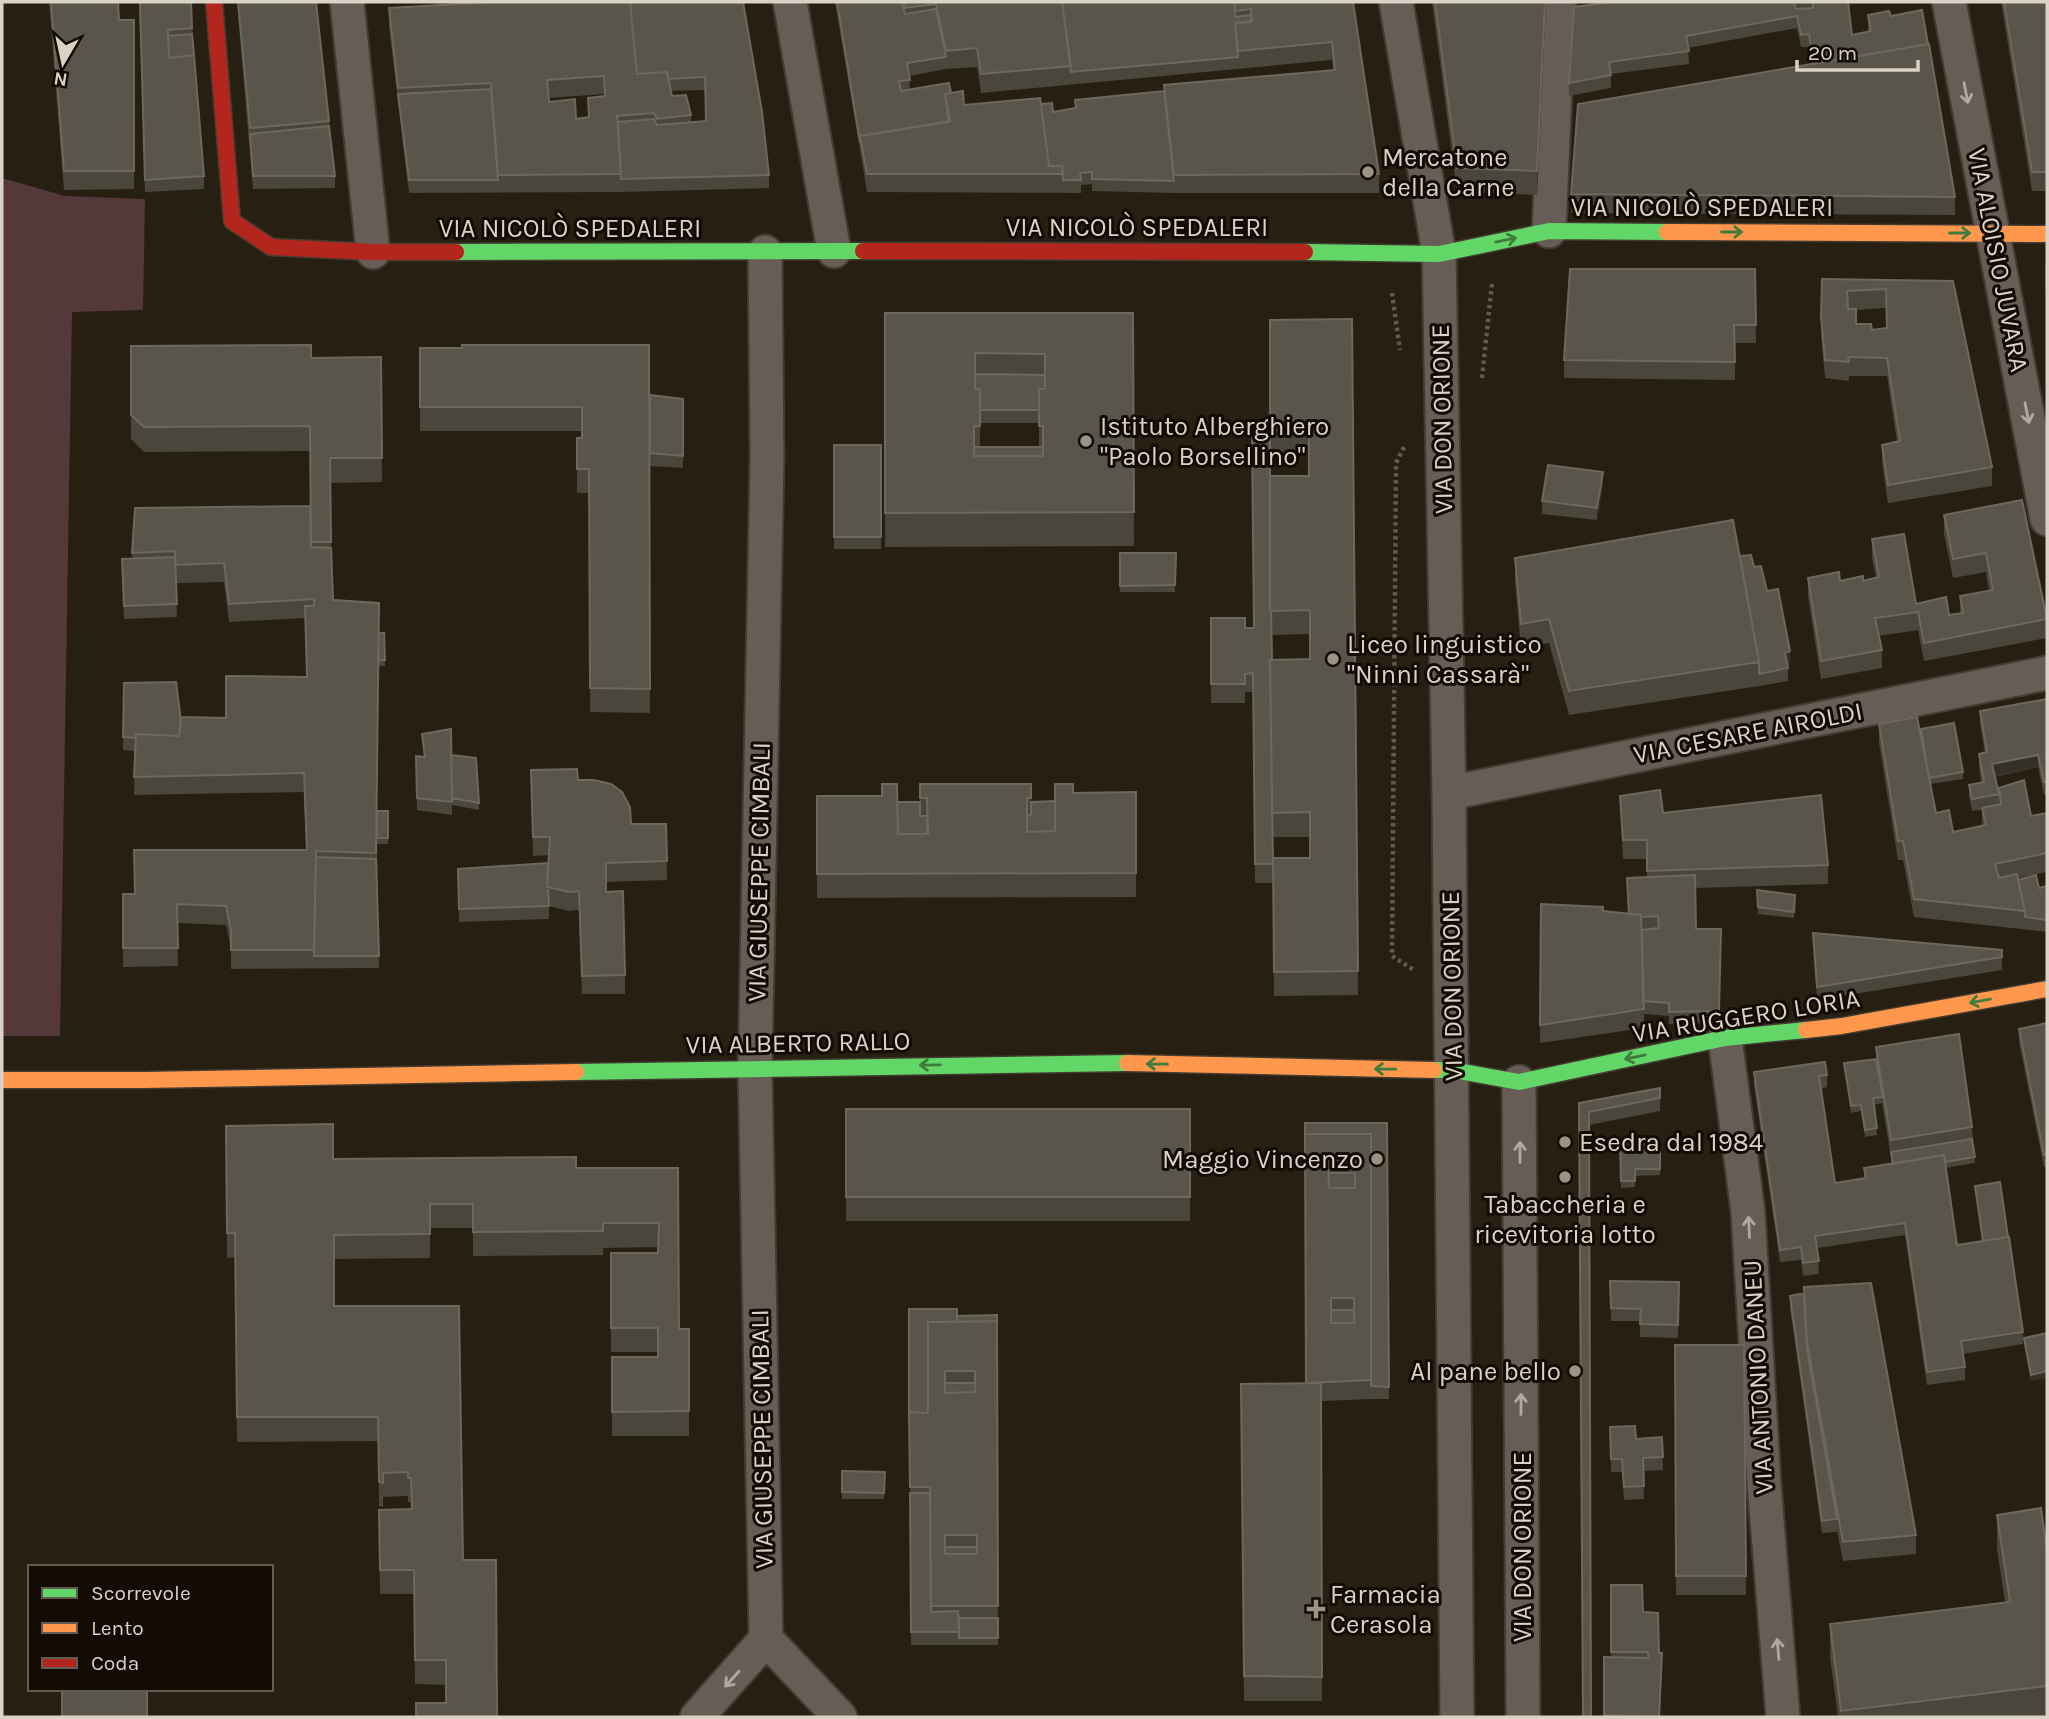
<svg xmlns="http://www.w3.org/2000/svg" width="2049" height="1719" font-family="Karla,sans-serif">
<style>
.green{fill:#553839}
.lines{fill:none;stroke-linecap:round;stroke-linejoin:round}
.street-casing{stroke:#423b30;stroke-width:37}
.fast-casing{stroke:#423b30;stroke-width:19}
.slow-casing{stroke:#423b30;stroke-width:19}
.jam-casing{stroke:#423b30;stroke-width:19}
.path{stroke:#625951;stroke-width:4.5;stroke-dasharray:3.5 3.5;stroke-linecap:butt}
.street{stroke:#685d56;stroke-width:33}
.fast{stroke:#63d668;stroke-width:16}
.slow{stroke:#ff974d;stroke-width:16}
.jam{stroke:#b3261e;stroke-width:16}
.wall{fill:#49463b;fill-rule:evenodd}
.shaded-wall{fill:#353025}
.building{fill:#59554a;stroke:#6d685d;stroke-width:2;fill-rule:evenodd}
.oneway{stroke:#b2a99e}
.oneway2{stroke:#3f7b3b}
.poi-dot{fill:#9b9386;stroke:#120c04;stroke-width:2.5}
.labels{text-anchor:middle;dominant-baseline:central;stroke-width:6;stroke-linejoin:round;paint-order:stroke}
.poi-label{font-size:26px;fill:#dad2c4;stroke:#120c04;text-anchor:start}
.street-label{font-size:26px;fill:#dad2c4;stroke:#120c04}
</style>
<rect width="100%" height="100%" fill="#271f12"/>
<!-- green -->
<path class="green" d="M2 178 65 196 145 199 143 310 72 312 60 1036H2Z"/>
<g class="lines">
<!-- street casing -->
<g class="street-casing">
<path id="street" d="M347 2 373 252
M790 2 834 251
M1396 2 1439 254 1449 793 1457 1717
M1949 2 2047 519
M1549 231 1559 2
M1449 793 2047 673
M1725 1038 1748 1212 1764 1483 1783 1717
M1519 1082 1523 1717
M766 1639 840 1717
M697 1717 766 1639 755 1068 767 458 765 252"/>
</g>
<!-- fast casing -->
<g class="fast-casing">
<path id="fast" d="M456 252 863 251
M1305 252 1439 254 1549 231 1667 232
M1434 1070H1453L1519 1082 1725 1038 1806 1030
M576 1072 1127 1063"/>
</g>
<!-- slow casing -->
<g class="slow-casing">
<path id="slow" d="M1667 232 2047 234
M1806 1030 1842 1026 2047 989
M1127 1063 1434 1070
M2 1080H144L576 1072"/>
</g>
<!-- jam casing -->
<g class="jam-casing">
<path id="jam" d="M214 2 232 221 271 247 373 252H456
M863 251 1305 252"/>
</g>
<!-- path -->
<path class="path" d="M1392 293 1400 350
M1482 378 1492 283
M1404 447 1396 463 1392 956 1414 970"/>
<!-- street -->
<use href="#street" class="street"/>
<!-- fast -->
<use href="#fast" class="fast"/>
<!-- slow -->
<use href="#slow" class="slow"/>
<!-- jam -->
<use href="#jam" class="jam"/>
</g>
<!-- wall -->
<path class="wall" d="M49 2H118L119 20H134V189L64 190Z
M139 2H191L194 55 204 176V189L145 192Z
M237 2H316L335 176V188L253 189Z
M743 2 769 175V188L621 192 409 193 389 27V8ZM705 90V121L691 122V115L672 96 671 91ZM604 94V96L588 98V117L576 119 549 102V98Z
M835 2H1353L1379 174V193H1174L1092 191V184L1081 185V193L867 192ZM1332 60 1333 70 1164 85V91L1075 100V108L1053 112 1041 104 964 105 951 93 910 90 909 76 946 69 977 67 981 93Z
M1432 2H1546L1537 195 1457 192Z
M1606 2H1848L1852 35 1868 32V15L1955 197V215L1571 213V194L1812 64 1809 47H1801L1797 28 1688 48 1689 64 1611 74V88L1569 96V83Z
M2001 2H2047V191H2032Z
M2045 265H2047V299L2045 289Z
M1755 269 1756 343H1735V380L1564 378V360Z
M1822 279 1953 281 1992 467V486L1888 503 1882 463V445L1897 442 1887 376H1849V381L1825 378 1821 335ZM1886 308 1887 329 1872 330 1856 324V310Z
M885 313H1133L1134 546 885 547ZM980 423H1039V447H980Z
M1352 319 1358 995 1274 996 1273 883H1255L1253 692H1245V703H1211V618L1245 628H1254L1270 436V320ZM1270 454H1309V476L1270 477ZM1310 634V659L1272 660V635ZM1273 837H1310V858L1273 864Z
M649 345 650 713 590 712 589 493H577V438H582V431H420V348Z
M131 346 311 358 381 357 382 482 331 483V548L333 600 379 633H384L385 666H378L377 811H388V844H377L379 968 231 969V948L226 925 177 923 178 966 123 967V894H134L306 850 304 792 134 795 135 751 123 750 124 683 181 721 226 718 307 677 305 618 229 622 224 582 176 583 177 617 124 619 122 572 132 559 135 508 310 506V451L144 452 131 439Z
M650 395 683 399V468L650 466Z
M834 445H881V549H834Z
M1603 485 1597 520 1542 514V501Z
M2022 500 2047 619V638L1924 661 1918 630 1879 636 1882 650V668L1821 679 1808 597V578L1840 581H1863L1876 578 1872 558V539L1916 604 1949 615 1960 613V596L1989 591 1986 572 1953 578 1944 534V515Z
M1120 553H1176L1175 592H1120Z
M1740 556 1754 567 1767 591 1790 664 1788 665V681L1759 686 1569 715 1549 643 1521 649 1515 582V558Z
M2047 699V794L2044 795 2038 767 1995 777 1999 794V788L2031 816 2047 813V872L2018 878V880L2039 888 2047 886V932L1914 917 1903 860H1898L1879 743V724L1921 734 1963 772V779L1930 784 1936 813 1953 832 1982 826V810L1972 811 1969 797V785L1981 783 1979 767V754L1985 753 1980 724V711Z
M422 734 451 755 479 803V810L452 805V815L417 810 416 756 424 757Z
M578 780 631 824H666L667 880 606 882V892L625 975V994H582L579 910 569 911 549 906V919L459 922 458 869 548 875 549 855 533 856 531 788Z
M920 784H1031V808L1055 801 1073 793 1136 792V897L817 898V796L897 802H920Z
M1620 796 1663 813 1828 865V884L1695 888 1696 929H1721L1719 1023 1669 1024V1016L1644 1014V1028L1540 1043 1541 904 1628 914 1627 878 1647 877V859H1623Z
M1757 890 1795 895 1794 918 1758 914Z
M1813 933 2002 957V970L1817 1000Z
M2047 1023V1167H2044L2019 1042V1029Z
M1876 1047 1972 1127 1975 1163 1945 1168 1957 1245 1982 1241 1975 1186 2008 1237 2023 1332V1344L1963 1354 1965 1367V1380L1927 1385 1905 1235 1817 1248 1819 1274 1803 1276 1801 1260 1780 1262 1754 1085V1072L1827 1075V1087L1821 1089 1835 1183 1864 1179V1168L1892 1164 1882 1103 1874 1105 1877 1135 1865 1137 1861 1111 1851 1113 1844 1063 1876 1059Z
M1660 1098V1111L1589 1125 1579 1103Z
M846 1109H1190V1221H846Z
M1305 1123H1387L1389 1399H1371L1322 1401V1701H1244L1241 1384 1306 1383Z
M226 1126 333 1159 576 1168H678L679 1329H689V1436H612V1357H658V1352H611V1253H658L659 1247 603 1248V1255L473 1256V1228H430V1258L334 1259V1306H459L446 1703V1685L415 1684 414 1594H380L379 1510 412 1509 411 1502H408V1496L383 1497V1507L379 1506 378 1441 237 1442 235 1257 227 1258Z
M1620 1140 1655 1152H1660V1175L1635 1176V1187L1621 1188Z
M1610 1281 1679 1282 1678 1338 1640 1337V1321H1611Z
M1790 1296 1916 1535V1554L1843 1561 1837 1530V1532L1822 1533 1790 1308Z
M909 1309 957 1322 997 1315 998 1645H911Z
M2047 1333V1378L2031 1381 2024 1344V1338Z
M1675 1345H1744L1746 1595H1676Z
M1610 1427 1636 1439 1662 1437 1663 1470 1643 1471 1644 1499 1624 1500 1622 1472H1611Z
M842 1471 885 1472 884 1499H842Z
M1997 1515 2047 1552V1717H1838L1830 1657V1624L2005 1602 1997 1549Z
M1611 1585 1643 1612 1659 1653 1662 1665 1660 1717H1604V1657H1611Z"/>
<!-- shaded-wall -->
<path class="shaded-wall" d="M1545 2H1546L1537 195V171Z
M1603 472V485L1597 520V508Z
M1790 651V664L1785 665V653Z
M2038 755V767L1992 777V764Z
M2047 1371V1378L2031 1381V1375Z"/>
<!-- building -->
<path class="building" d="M51 2H118L119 20H134V171H64Z
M140 2H191L192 28 168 30 169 58 194 55 204 176 145 180Z
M238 2H316L329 121 250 128Z
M495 2H630L637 74 667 72 672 96 686 95 691 115 657 119 654 113 617 116 621 174 498 175 491 83 398 88 389 8ZM604 76 605 96 588 98 589 117 576 119 575 99 549 102 547 80Z
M630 2H743L762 112 769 175 621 179 618 122 654 119 657 125 706 121 705 77 668 79 667 72 637 74Z
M837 2H902L905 14 936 9 946 57 907 63 910 80 899 81 901 91 949 83 951 93 945 94 949 122 860 136V142Z
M904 2H1062L1071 66 981 74 977 48 946 51 936 4 905 8Z
M1062 2H1234L1235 17 1251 15V22L1235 23 1238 57 1071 72Z
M1235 2H1353L1379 174 1174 175 1164 85 1335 70 1332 42 1238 51 1235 23 1252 21 1251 9 1235 11Z
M1435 2H1545L1537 171 1457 168Z
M1613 2H1794L1796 9 1813 8V2H1848L1852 35 1871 31 1868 15 1889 11 1891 16 1922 10 1928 44 1813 64 1809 34 1801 35 1797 16 1686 36 1689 51 1609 62 1611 75 1569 83 1574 7Z
M2004 2H2047V172H2032Z
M192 34 194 55 169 58 168 36Z
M1929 44 1955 197 1571 194 1578 104Z
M491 89 498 180H409L398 94Z
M963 91 964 105 1040 98 1049 166H1062L1063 174H867L860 136 950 121 945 94Z
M1164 91 1174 181 1092 179V172L1080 173 1081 180H1063L1062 166H1049L1041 104 1052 103 1053 112 1076 108 1075 100Z
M329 126 335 176H253L250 134Z
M1570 269H1755L1756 325H1734L1735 362 1564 360Z
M1822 279 1953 281 1992 467 1888 485 1882 445 1900 441 1887 358 1848 357 1849 362 1825 360 1821 317ZM1886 289 1887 328 1872 330 1871 324H1856V309H1848L1847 291Z
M885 313H1133L1134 512 885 513ZM975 353 1045 354V389H1039V426H1043V456H974V426H980V389H975Z
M1352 319 1358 971 1274 972 1273 858H1310V812L1272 813 1270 660 1310 659V610L1270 611V476H1309V430H1270V320Z
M311 345V358L381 357 382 458H330L331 542H311L310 426 144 427 131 415V346Z
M462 345H649L650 689 590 688 589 469H577V438H582V407H420V348H462Z
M975 374 1045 375V389H1039V410H980V389H975Z
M650 395 683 399V456L650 453Z
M1252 436H1270V611H1271L1272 660H1270L1273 864H1255L1253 673 1245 674V684H1211V618H1245V628H1254Z
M834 445H881V537H834Z
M974 447H1043V456H974Z
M1548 465 1603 472 1597 508 1542 501Z
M2022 500 2047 619 1924 643 1918 612 1875 618 1882 650 1821 661 1808 578 1839 572 1840 581 1863 576V581L1879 577 1872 539 1904 534 1916 604 1946 597 1949 615 1963 613 1960 596 1993 590 1986 553 1953 559 1944 515Z
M310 506 311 547 331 548 333 600 379 603 376 853 316 851 314 950H231V930L226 906 177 904 178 948H123V894H135L134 850H307L304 773 134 777 136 734 179 736 181 717 226 718V676L307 677 305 606H314V599L229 604 224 563 175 565V551L132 553 135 508Z
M1733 520 1759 662 1569 691 1549 619 1521 624 1515 558Z
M1120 553H1176L1175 585 1120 586Z
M1751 555 1754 567 1761 566 1767 591 1778 589 1790 651 1785 653 1788 668 1759 674V662L1740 556Z
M175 557 177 604 124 606 122 559Z
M379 633H384L385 660H378Z
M176 682 181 721 179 736 136 734V738L123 737 124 683Z
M2047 699V782H2044L2038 755 1992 764 1999 794 1972 799 1969 785 1984 782 1979 754 1987 752 1980 711Z
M1917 717 1936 813 1949 810 1953 832 1986 825 1982 808 2001 804 1999 788 2024 780 2031 816 2047 813V853L1995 864 1999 878 2017 874 2025 911 1914 899 1903 841H1898L1879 724Z
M1954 723 1963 772 1929 778 1921 729Z
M451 729 452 802 417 798 416 756 425 757 422 734Z
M451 755 476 758 479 803 452 798Z
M577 769 578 780H594L611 784 622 792 630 807 631 824H666L667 861 606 863V892L623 891 625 975 582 976 579 891 569 892 547 887 550 837H533L531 770Z
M882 784H897L898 834H928L927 798H920V784H1031V798H1027V832L1055 831V784H1073V793L1136 792V873L817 874V796H882Z
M1660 790 1663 813 1821 795 1828 865 1647 871V840H1623L1620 796Z
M1055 801V831L1027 832V816L1031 815V802Z
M897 802H920V816H927V834H898Z
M377 811H388V838H377Z
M316 857 376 859 379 956H314Z
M548 863 547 887H548L549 906 459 909 458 869Z
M1695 875 1696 929H1721L1719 1011 1669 1012V1003L1643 1001 1642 930 1659 928 1658 916 1641 917V915L1629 914 1627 878Z
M2036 875 2039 888 2047 886V920L2025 917V911L2018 880Z
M1757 890 1795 895 1794 912 1758 907Z
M1541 904 1603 907V911L1641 915 1644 1009 1540 1025Z
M1813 933 2002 950V957L1817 987Z
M2047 1023V1154L2044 1155 2019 1029Z
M1959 1034 1972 1127 1891 1140 1876 1047Z
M1876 1059 1883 1097 1873 1098 1877 1128 1865 1130 1861 1105 1851 1106 1844 1063Z
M1825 1062 1827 1075 1819 1076 1835 1183 1866 1178 1864 1168 1944 1155 1957 1245 2009 1237 2023 1332 1961 1341 1965 1367 1927 1372 1905 1223 1815 1236 1819 1261 1803 1263 1801 1247 1780 1250 1754 1072Z
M1660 1088V1098L1589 1112 1591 1717H1583L1579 1103Z
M846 1109H1190V1197H846Z
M1305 1123H1387L1389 1387 1371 1386V1134H1305Z
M333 1124V1159L576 1157V1168H678L679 1329H689V1411L612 1412V1357H658V1328H611V1253H658L659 1223H603V1231L473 1232V1204H430V1234L334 1235V1306H459L463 1560H496L497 1717H416V1703H446V1660H415L414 1570H380L379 1510 412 1509 411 1478H408V1472L383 1473V1483L379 1482 378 1417H237L235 1233H227L226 1126Z
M1305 1134H1371V1380L1306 1383ZM1328 1161H1355V1188H1329ZM1331 1298H1354V1323H1331Z
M1972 1139 1975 1157 1945 1162 1944 1155 1893 1164 1891 1152Z
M1620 1140H1655V1152H1660V1169H1635V1181H1621Z
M1329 1173H1355V1188H1329Z
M2000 1182 2008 1237 1983 1241 1975 1186Z
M1610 1281 1679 1282 1678 1325 1640 1324 1641 1309 1611 1308Z
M1871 1283 1916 1535 1843 1542 1807 1343 1804 1287Z
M1804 1293 1807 1349 1837 1519 1822 1521 1790 1296Z
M909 1309H957V1322H928V1413L909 1412V1418Z
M1331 1310H1354V1323H1331Z
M997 1315V1321L957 1322V1316Z
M997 1321 998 1606H931L930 1487H910L909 1412 928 1413V1322ZM945 1371H975V1392L945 1393ZM945 1535H977V1554H945Z
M2047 1333V1371L2031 1375 2024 1338Z
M1675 1345H1744L1746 1576H1676Z
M945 1383H975V1392L945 1393Z
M1321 1383 1322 1677 1244 1676 1241 1384Z
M1635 1426 1636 1439 1662 1437 1663 1457 1643 1458 1644 1486 1624 1487 1622 1459H1611L1610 1427Z
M842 1471 885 1472 884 1493 842 1492Z
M910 1493H930L931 1612 958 1611 959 1632H911Z
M2041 1508 2047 1552V1686L1841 1711 1830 1624 2010 1602 1997 1515Z
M945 1547H977V1554H945Z
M1611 1585H1642L1643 1612 1658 1613 1659 1653H1662L1659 1717 1604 1715V1657L1648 1658V1652H1611Z
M959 1618H998V1638H959Z
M62 1689H147V1717H62Z"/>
<!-- one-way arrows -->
<defs><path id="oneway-shaft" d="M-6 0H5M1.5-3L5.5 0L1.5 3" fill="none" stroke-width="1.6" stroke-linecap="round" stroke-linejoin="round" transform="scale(1.75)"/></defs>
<g class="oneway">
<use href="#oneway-shaft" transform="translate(1966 93) rotate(79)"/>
<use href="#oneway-shaft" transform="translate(2027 413) rotate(79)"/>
<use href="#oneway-shaft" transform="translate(1520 1152) rotate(-90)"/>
<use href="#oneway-shaft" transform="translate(1749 1227) rotate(-93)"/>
<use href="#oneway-shaft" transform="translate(1521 1404) rotate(-90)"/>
<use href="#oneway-shaft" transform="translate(1778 1649) rotate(-95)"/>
<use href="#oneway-shaft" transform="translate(732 1679) rotate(132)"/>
</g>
<g class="oneway2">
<use href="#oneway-shaft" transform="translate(1732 232)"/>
<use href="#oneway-shaft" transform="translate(1960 233)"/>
<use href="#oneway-shaft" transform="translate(1506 240) rotate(-12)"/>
<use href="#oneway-shaft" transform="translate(1980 1001) rotate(170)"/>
<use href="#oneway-shaft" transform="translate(1635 1057) rotate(168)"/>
<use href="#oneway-shaft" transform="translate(1157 1064) rotate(-179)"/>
<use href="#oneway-shaft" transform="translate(930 1065) rotate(179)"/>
<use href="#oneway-shaft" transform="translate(1385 1069) rotate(-179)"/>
</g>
<!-- markers -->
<g class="poi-dot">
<circle cx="1368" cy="172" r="7"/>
<circle cx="1086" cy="441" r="7"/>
<circle cx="1333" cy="659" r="7"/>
<circle cx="1565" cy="1142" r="7"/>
<circle cx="1377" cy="1159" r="7"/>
<circle cx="1565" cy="1177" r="7"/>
<circle cx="1575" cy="1371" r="7"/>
<path d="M1312.5 1598.5h7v7h7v7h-7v7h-7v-7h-7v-7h7z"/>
</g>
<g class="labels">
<!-- poi labels -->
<g class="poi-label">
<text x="1382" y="157">Mercatone<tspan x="1382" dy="30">della Carne</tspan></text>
<text x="1100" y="426">Istituto Alberghiero<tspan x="1100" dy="30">"Paolo Borsellino"</tspan></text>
<text x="1347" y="644">Liceo linguistico<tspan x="1347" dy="30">"Ninni Cassarà"</tspan></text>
<text x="1579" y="1142">Esedra dal 1984</text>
<text x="1363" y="1159" text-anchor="end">Maggio Vincenzo</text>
<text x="1565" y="1204" text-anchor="middle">Tabaccheria e<tspan x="1565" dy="30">ricevitoria lotto</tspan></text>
<text x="1561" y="1371" text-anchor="end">Al pane bello</text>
<text x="1330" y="1594">Farmacia<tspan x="1330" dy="30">Cerasola</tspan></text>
</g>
<!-- street labels -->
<g class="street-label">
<text x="1702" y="207">VIA NICOLÒ SPEDALERI</text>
<text x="1137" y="227">VIA NICOLÒ SPEDALERI</text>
<text x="570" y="228">VIA NICOLÒ SPEDALERI</text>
<text transform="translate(1998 260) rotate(79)">VIA ALOISIO JUVARA</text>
<text transform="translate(1442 419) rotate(-91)">VIA DON ORIONE</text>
<text transform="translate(1748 733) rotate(-11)">VIA CESARE AIROLDI</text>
<text transform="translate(759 872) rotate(-89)">VIA GIUSEPPE CIMBALI</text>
<text transform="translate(1452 986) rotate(-91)">VIA DON ORIONE</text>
<text transform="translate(1746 1016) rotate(-9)">VIA RUGGERO LORIA</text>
<text transform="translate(798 1043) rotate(-1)">VIA ALBERTO RALLO</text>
<text transform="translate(1758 1377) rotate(-93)">VIA ANTONIO DANEU</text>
<text transform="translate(762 1439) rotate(-91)">VIA GIUSEPPE CIMBALI</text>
<text transform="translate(1522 1547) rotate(-90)">VIA DON ORIONE</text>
</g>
</g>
<!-- border -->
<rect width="2049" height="1719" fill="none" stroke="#dad2c4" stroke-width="7"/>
<!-- legend -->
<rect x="28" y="1565" width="245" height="126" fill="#120c04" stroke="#625b51" stroke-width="2"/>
<rect x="42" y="1588" width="35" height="10" fill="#63d668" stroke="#625b51" stroke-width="2"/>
<text x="91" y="1600" font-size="21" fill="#dad2c4">Scorrevole</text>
<rect x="42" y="1623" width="35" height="10" fill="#ff974d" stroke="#625b51" stroke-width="2"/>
<text x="91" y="1635" font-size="21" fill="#dad2c4">Lento</text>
<rect x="42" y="1658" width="35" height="10" fill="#b3261e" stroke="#625b51" stroke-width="2"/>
<text x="91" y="1670" font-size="21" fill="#dad2c4">Coda</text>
<!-- north arrow -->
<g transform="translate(63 63) rotate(189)" stroke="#120c04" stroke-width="5" paint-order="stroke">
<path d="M0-5L12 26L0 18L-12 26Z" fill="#dad2c4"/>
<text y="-10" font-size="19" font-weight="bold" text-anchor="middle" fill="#dad2c4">N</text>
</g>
<!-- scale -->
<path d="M1797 60v10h121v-10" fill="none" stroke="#dad2c4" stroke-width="3.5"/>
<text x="1808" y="60" font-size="21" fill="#dad2c4" stroke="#120c04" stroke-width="5" paint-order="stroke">20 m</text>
</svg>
